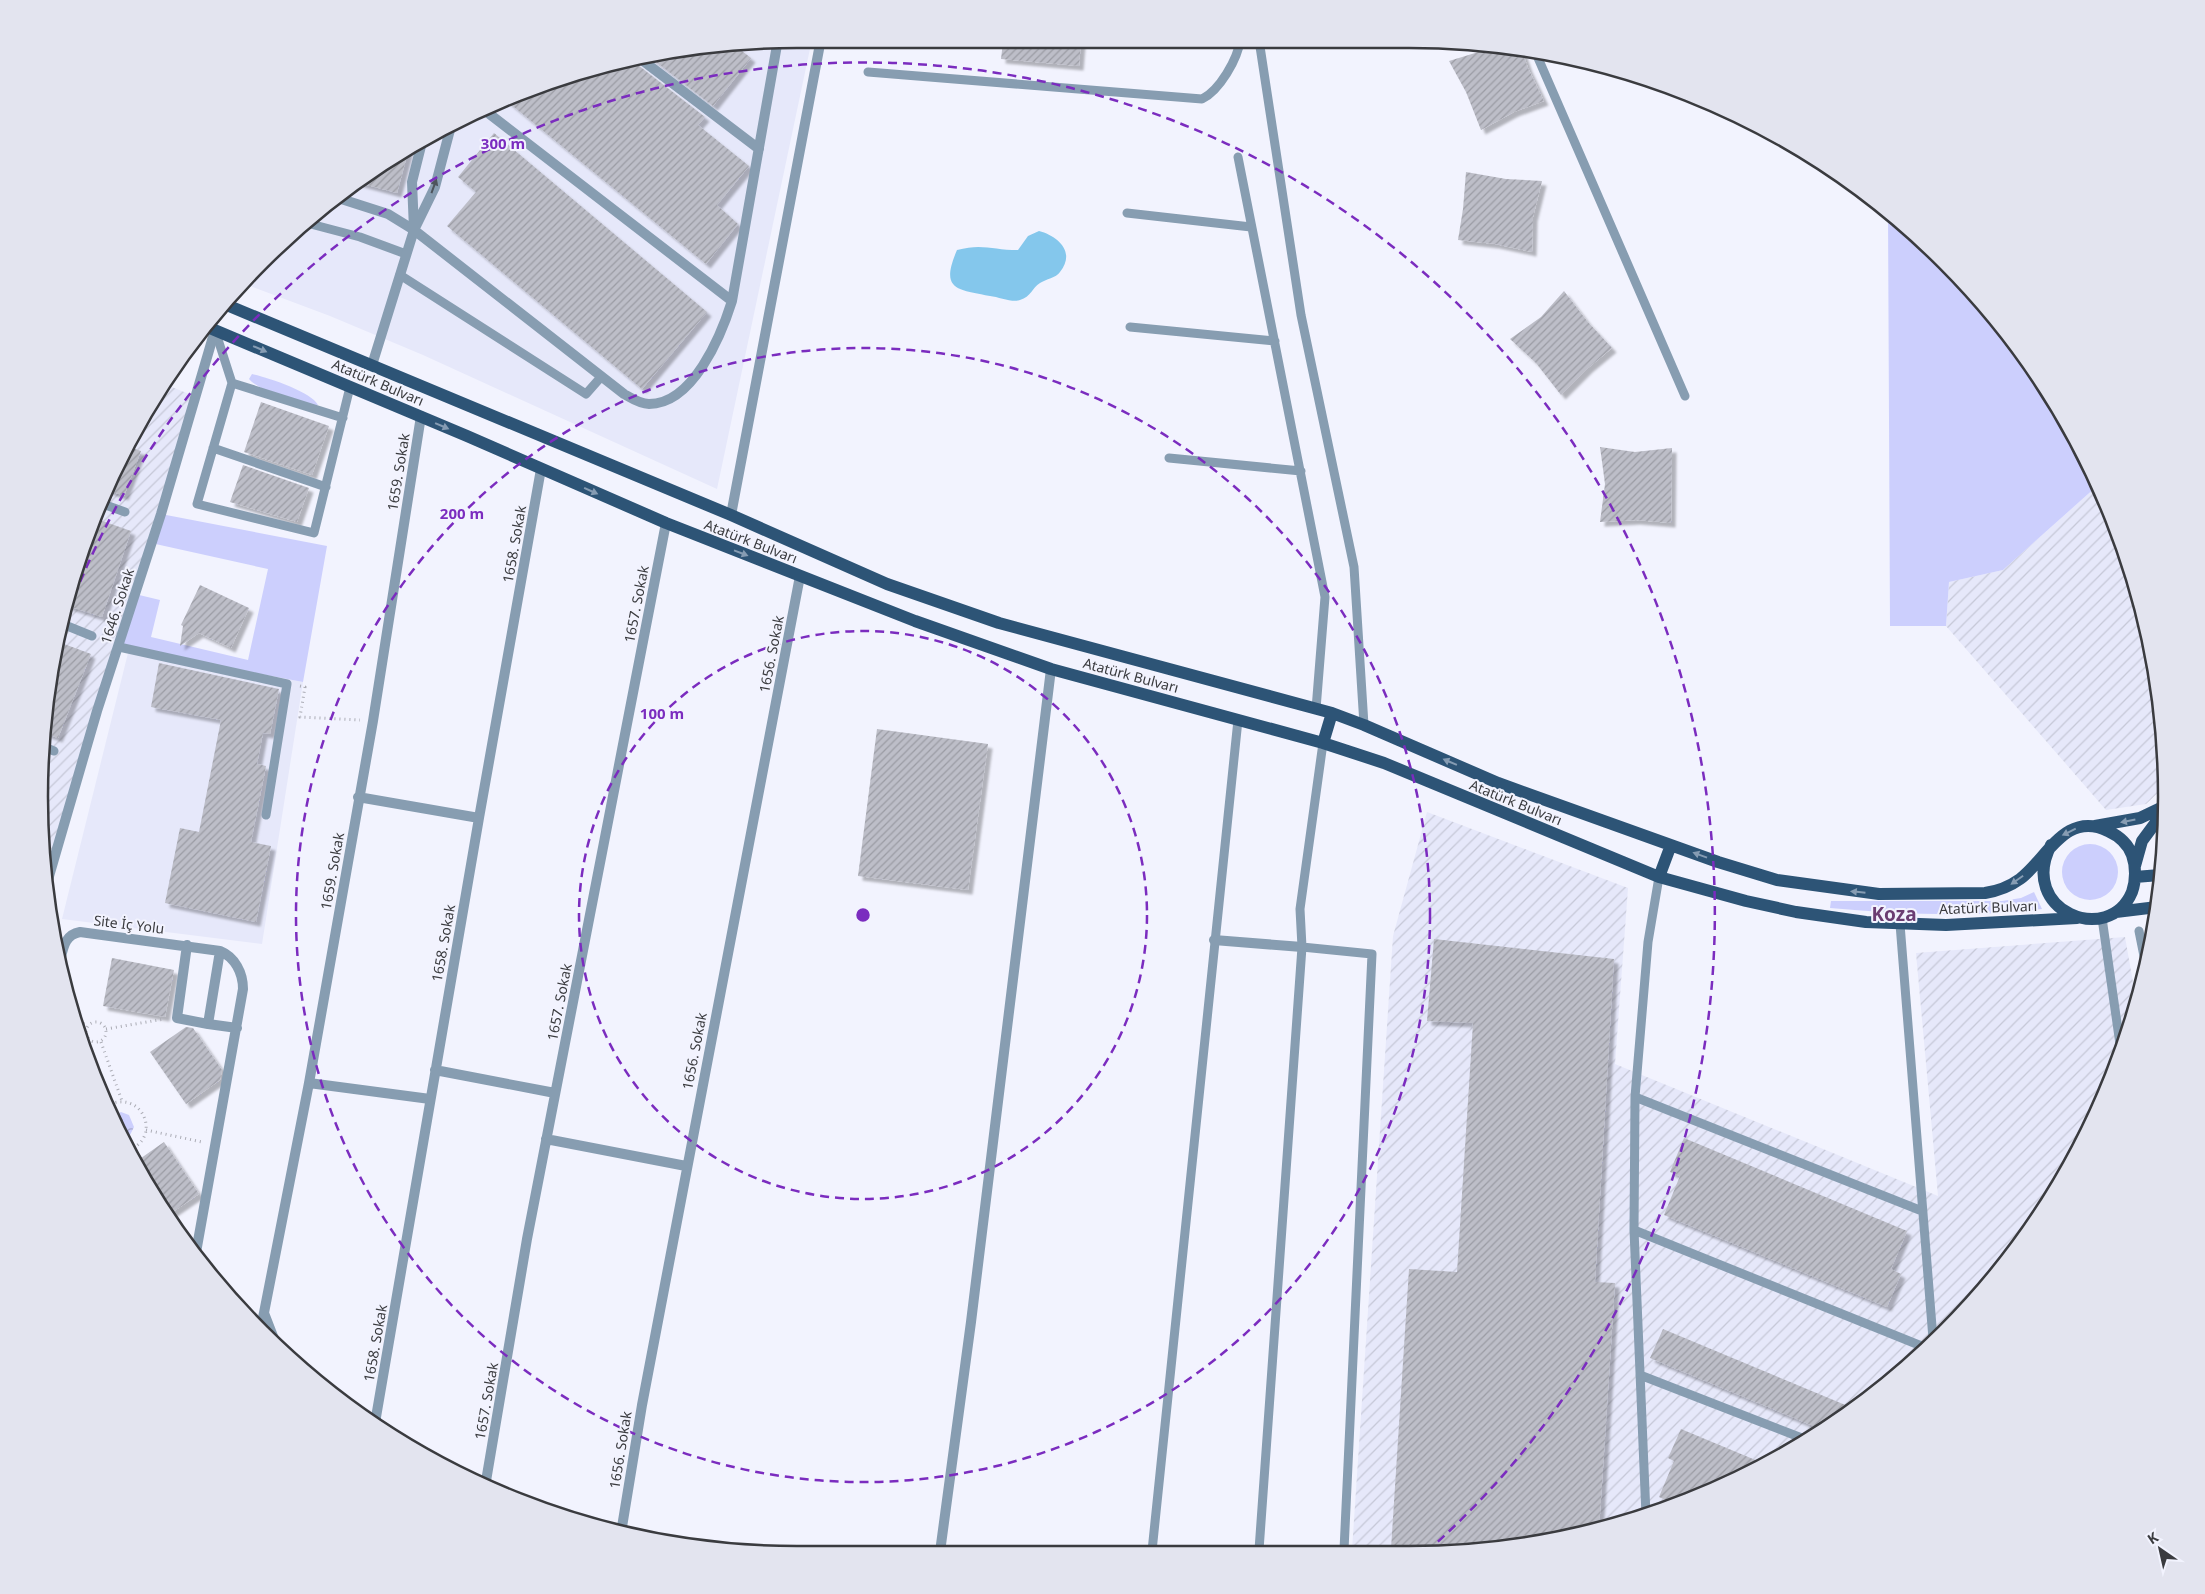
<svg xmlns="http://www.w3.org/2000/svg" width="2205" height="1594" font-family="'Noto Sans',sans-serif">
<style>
.built{fill:#e6e8fa}
.industrial{fill:url(#industrial-furrows)}
.grass{fill:#cccffd}
.park{fill:url(#park-crowns)}
.water{fill:#84c7ec}
.building{fill:url(#building-hatch);filter:url(#shadow)}
.lines{fill:none;stroke-linecap:round;stroke-linejoin:round}
.path{stroke:#abacb5;stroke-width:3;stroke-dasharray:1 4;stroke-linecap:butt}
.service{stroke:#879db1;stroke-width:9}
.minor{stroke:#879db1;stroke-width:10}
.tertiary{stroke:#879db1;stroke-width:10}
.primary{stroke:#2d5476;stroke-width:12}
.oneway{fill:#4d545c}
.oneway2{fill:#869cb3}
.ring{fill:none;stroke:#7b2cbf;stroke-width:2.5;stroke-dasharray:9 6}
.labels{text-anchor:middle;dominant-baseline:central;stroke-width:4;stroke-linejoin:round;paint-order:stroke}
.street-label{font-size:14px;fill:#3a3b3f;stroke:#f2f3fe}
.district-label{font-size:19px;font-weight:bold;fill:#6b3d72;stroke:#f2f3fe}
.rim{fill:none;stroke:#3a3b3f;stroke-width:2.5}
.centre{fill:#7b2cbf;stroke:#f2f3fe;stroke-width:2.5}
.ring-label{font-size:15px;text-anchor:middle;font-weight:bold;fill:#7b2cbf;stroke:#f2f3fe;stroke-width:4;stroke-linejoin:round;paint-order:stroke}
</style>
<defs>
<pattern id="industrial-furrows" width="10" height="10" patternUnits="userSpaceOnUse" patternTransform="scale(1.25)"><rect width="10" height="10" fill="#e6e8fa"/><path d="M-1 1l2-2M0 10L10 0M9 11l2-2" fill="none" stroke="#c6c8d7"/></pattern>
<pattern id="park-crowns" width="20" height="18" patternUnits="userSpaceOnUse" patternTransform="scale(1.25)"><rect width="20" height="18" fill="#cccffd"/><path d="M2 6a3 3 0 1 1 6 0M12 15a3 3 0 1 1 6 0" fill="none" stroke="#a7a9ce"/></pattern>
<pattern id="building-hatch" width="6" height="6" patternUnits="userSpaceOnUse" patternTransform="scale(1.25)"><rect width="6" height="6" fill="#bdbec8"/><path d="M-1 1l2-2M0 6l6-6M5 7l2-2" fill="none" stroke="#9b9ca4"/></pattern>
<filter id="shadow"><feDropShadow dx="4.5" dy="4.5" stdDeviation="1" flood-color="#0004"/></filter>
</defs>
<rect width="100%" height="100%" fill="#f2f3fe"/>
<!-- built -->
<path class="built" d="M811 44 717 489 423 355 330 316 242 283 297 227 376 166 507 97 600 65 698 45Z
M129 649 303 682 262 944 62 919Z"/>
<!-- industrial -->
<path class="industrial" d="M162 383 194 396 45 890 39 797 53 649 79 554 117 462Z
M2097 486 2140 600 2165 747 2163 788 2146 804 2106 810 1946 626 1949 582 2003 570Z
M1427 812 1628 888 1615 1064 1938 1196 1916 953 2125 937 2136 999 2126 1040 2065 1176 1978 1297 1870 1398 1787 1454 1698 1497 1605 1529 1507 1549 1352 1550 1393 936Z"/>
<!-- grass -->
<path class="grass" d="M1888 212 1908 227 2009 335 2088 461 2097 486 2003 570 1949 582 1946 626H1890Z
M252 374C267 377 312 392 318 405 307 408 256 389 249 379Z
M161 514 327 546 303 682 119 647 135 594 160 600 151 637 248 660 268 569 151 543Z
M2062 872a28 28 0 1 1 56 0a28 28 0 1 1-56 0Z
M2034 892 2042 909C1972 918 1901 914 1830 908L1831 901H2002L2021 898Z"/>
<!-- park -->
<path class="park" d="M121 1112 129 1115 134 1127 130 1135 122 1139 111 1117Z"/>
<!-- water -->
<path class="water" d="M1039 231C1058 236 1076 252 1060 272 1056 278 1046 279 1040 283 1032 288 1031 297 1020 300 1013 303 999 297 990 296 956 289 940 290 957 250 982 243 993 250 1018 250L1028 236Z"/>
<!-- building -->
<path class="building" d="M1003 42H1081L1079 66 1001 59Z
M1494 44 1521 48 1528 68 1544 101 1514 112 1481 130 1466 92 1449 61 1485 50Z
M698 45H734L751 58 713 106 647 55Z
M631 58 634 62 705 117 698 125 749 166 717 205 738 224 706 264 503 98 600 65Z
M494 133 707 312 642 389 447 226 476 192 458 177Z
M409 148 397 193 356 182 376 166Z
M1466 172 1506 179 1542 181 1533 217 1532 252 1495 244 1458 240 1463 209Z
M1564 291 1587 321 1612 348 1588 368 1561 395 1536 363 1510 339 1541 317Z
M261 402 329 426 312 475 244 452Z
M126 446 141 451 124 496 105 489Z
M1600 447 1635 452 1672 448 1671 523 1636 520 1600 522 1605 484Z
M243 465 309 488 297 522 230 502Z
M94 518 131 531 102 617 65 605 79 554Z
M200 585 249 608 231 648 199 633 180 646 183 626 181 625Z
M56 641 91 654 58 738 45 733Z
M159 663 279 689 270 734 263 733 257 764 266 766 251 842 271 846 256 922 165 903 180 828 199 832 221 720 151 707Z
M877 729 988 744 968 890 858 876Z
M1434 939 1614 959 1595 1282 1615 1283 1599 1530 1507 1549H1391L1409 1269 1457 1272 1473 1023 1427 1021Z
M112 958 174 970 165 1017 103 1006Z
M186 1027 193 1028 222 1070 220 1080 186 1104 150 1052Z
M1684 1138 1907 1231 1891 1269 1901 1274 1887 1307 1664 1215 1680 1176 1670 1172Z
M164 1142 199 1194 167 1216 134 1163Z
M1663 1329 1855 1409 1823 1430 1650 1358Z
M1681 1429 1765 1464 1698 1497 1677 1505 1659 1497 1674 1461 1668 1458Z"/>
<g class="lines">
<!-- path -->
<path class="path" d="M300 686 305 687 300 717 360 720
M50 917 54 919 52 929
M74 1021 88 1025
M86 1032a10 10 0 1 1 20 0a10 10 0 1 1-20 0Z
M106 1029 164 1019
M101 1042 122 1101
M106 1106C143 1087 163 1139 128 1150
M146 1130 202 1142"/>
<!-- service -->
<path class="service" d="M1259 40 1301 315 1354 567 1364 725
M1535 51 1685 396
M868 72 1202 99C1219 91 1238 59 1240 40
M1238 157 1325 597 1316 709
M1127 213 1251 227
M303 222 360 237 406 254
M400 275 586 394 601 377
M1130 327 1275 341
M215 330 232 383 197 504 314 533 350 387
M232 383 343 418
M213 448 326 487
M1169 458 1301 471
M100 503 125 512
M60 623 92 636
M119 647 287 684 266 815
M44 747 54 751
M2102 918 2121 1051
M1900 924 1933 1339
M2139 931 2145 961
M1302 947 1372 954 1344 1550
M1635 1097 1922 1211
M1634 1230 1924 1347
M1640 1375 1807 1440
M1646 1515 1634 1230 1635 1097 1648 942 1659 877
M1259 1550 1302 947 1300 909 1323 743
M1152 1551 1238 720"/>
<!-- minor -->
<path class="minor" d="M638 57 759 149
M483 109 732 301
M335 197 388 214 414 230 624 394C631 398 640 404 649 404 693 404 721 336 732 301L777 45
M414 229 412 182 422 142
M372 365 414 230 435 187 451 126
M731 515 820 44
M358 797 479 818
M1214 940 1302 947
M187 945 177 1018 208 1024 220 951
M59 965C63 951 63 935 80 932L220 951C235 957 243 973 243 989L195 1258
M208 1024 237 1028
M435 1070 555 1093
M309 1083 430 1099
M546 1139 686 1166
M264 1313 276 1344
M261 1328 309 1083 373 721 421 416
M375 1423 479 818 541 469
M485 1487 527 1239 666 523
M621 1533 642 1405 800 576
M940 1552 971 1322 1051 669"/>
<!-- tertiary -->
<path class="tertiary" d="M45 890 97 711 161 514 215 330"/>
<!-- primary -->
<path class="primary" d="M222 303 731 515 887 584 999 623 1332 713 1364 725 1498 783 1718 862 1777 880 1879 894 1985 893C1998 891 2009 887 2020 879 2047 859 2065 810 2108 831 2119 836 2128 844 2132 855 2136 866 2136 881 2132 892 2109 947 2017 911 2051 845
M205 326 467 436 666 523 915 621 1051 669 1323 743 1384 763 1659 877 1746 901 1796 912 1866 922 1946 925 2077 918
M1323 743 1332 713
M2095 826 2140 818 2163 807
M2135 866 2142 841 2162 814
M1659 877 1671 845
M2135 877 2160 875
M2116 912 2157 907"/>
</g>
<!-- one-way arrows -->
<defs><path id="oneway-solid" d="M-6-.8H1V-3.2L6.5 0L1 3.2V.8H-6Z" transform="scale(1.25)"/></defs>
<use class="oneway" href="#oneway-solid" transform="translate(434 186) rotate(-70)"/>
<g class="oneway2">
<use href="#oneway-solid" transform="translate(260 349) rotate(23)"/>
<use href="#oneway-solid" transform="translate(442 426) rotate(23)"/>
<use href="#oneway-solid" transform="translate(591 491) rotate(24)"/>
<use href="#oneway-solid" transform="translate(741 553) rotate(21)"/>
<use href="#oneway-solid" transform="translate(1450 762) rotate(-157)"/>
<use href="#oneway-solid" transform="translate(2128 821) rotate(169)"/>
<use href="#oneway-solid" transform="translate(2069 832) rotate(154)"/>
<use href="#oneway-solid" transform="translate(1700 855) rotate(-160)"/>
<use href="#oneway-solid" transform="translate(2017 880) rotate(145)"/>
<use href="#oneway-solid" transform="translate(1858 892) rotate(-174)"/>
</g>
<!-- distance rings -->
<g class="ring">
<circle cx="863" cy="915" r="284"/>
<circle cx="863" cy="915" r="567"/>
<path d="M54 652A851 851 0 1 1 1432 1547"/>
</g>
<g class="labels">
<!-- street labels -->
<g class="street-label">
<text transform="translate(378 382) rotate(23)">Atatürk Bulvarı</text>
<text transform="translate(398 472) rotate(-81)">1659. Sokak</text>
<text transform="translate(751 541) rotate(21)">Atatürk Bulvarı</text>
<text transform="translate(514 544) rotate(-80)">1658. Sokak</text>
<text transform="translate(636 604) rotate(-79)">1657. Sokak</text>
<text transform="translate(117 606) rotate(-72)">1646. Sokak</text>
<text transform="translate(771 654) rotate(-79)">1656. Sokak</text>
<text transform="translate(1131 675) rotate(15)">Atatürk Bulvarı</text>
<text transform="translate(1516 802) rotate(22)">Atatürk Bulvarı</text>
<text transform="translate(332 871) rotate(-80)">1659. Sokak</text>
<text transform="translate(1988 907) rotate(-2)">Atatürk Bulvarı</text>
<text transform="translate(129 924) rotate(7)">Site İç Yolu</text>
<text transform="translate(443 943) rotate(-80)">1658. Sokak</text>
<text transform="translate(559 1002) rotate(-79)">1657. Sokak</text>
<text transform="translate(694 1051) rotate(-79)">1656. Sokak</text>
<text transform="translate(375 1343) rotate(-80)">1658. Sokak</text>
<text transform="translate(486 1401) rotate(-80)">1657. Sokak</text>
<text transform="translate(620 1450) rotate(-81)">1656. Sokak</text>
</g>
<!-- district labels -->
<g class="district-label">
<text x="1894" y="914">Koza</text>
</g>
</g>
<!-- crop -->
<path d="M0 0H2205V1594H0ZM797 48H1409A749 749 0 0 1 2158 797V797A749 749 0 0 1 1409 1546H797A749 749 0 0 1 48 797V797A749 749 0 0 1 797 48Z" fill="#e3e4ef" fill-rule="evenodd"/>
<path class="rim" d="M797 48H1409A749 749 0 0 1 2158 797V797A749 749 0 0 1 1409 1546H797A749 749 0 0 1 48 797V797A749 749 0 0 1 797 48Z"/>
<circle cx="863" cy="915" r="8" class="centre"/>
<g class="ring-label">
<text x="503" y="149">300 m</text>
<text x="462" y="519">200 m</text>
<text x="662" y="719">100 m</text>
</g>
<!-- north arrow -->
<g transform="translate(2160 1549) rotate(326)" stroke="#f2f3fe" stroke-width="4" paint-order="stroke">
<path d="M0-4L9 19L0 12L-9 19Z" fill="#3a3b3f"/>
<text y="-8" font-size="14" font-weight="bold" text-anchor="middle" fill="#3a3b3f">K</text>
</g>
</svg>
